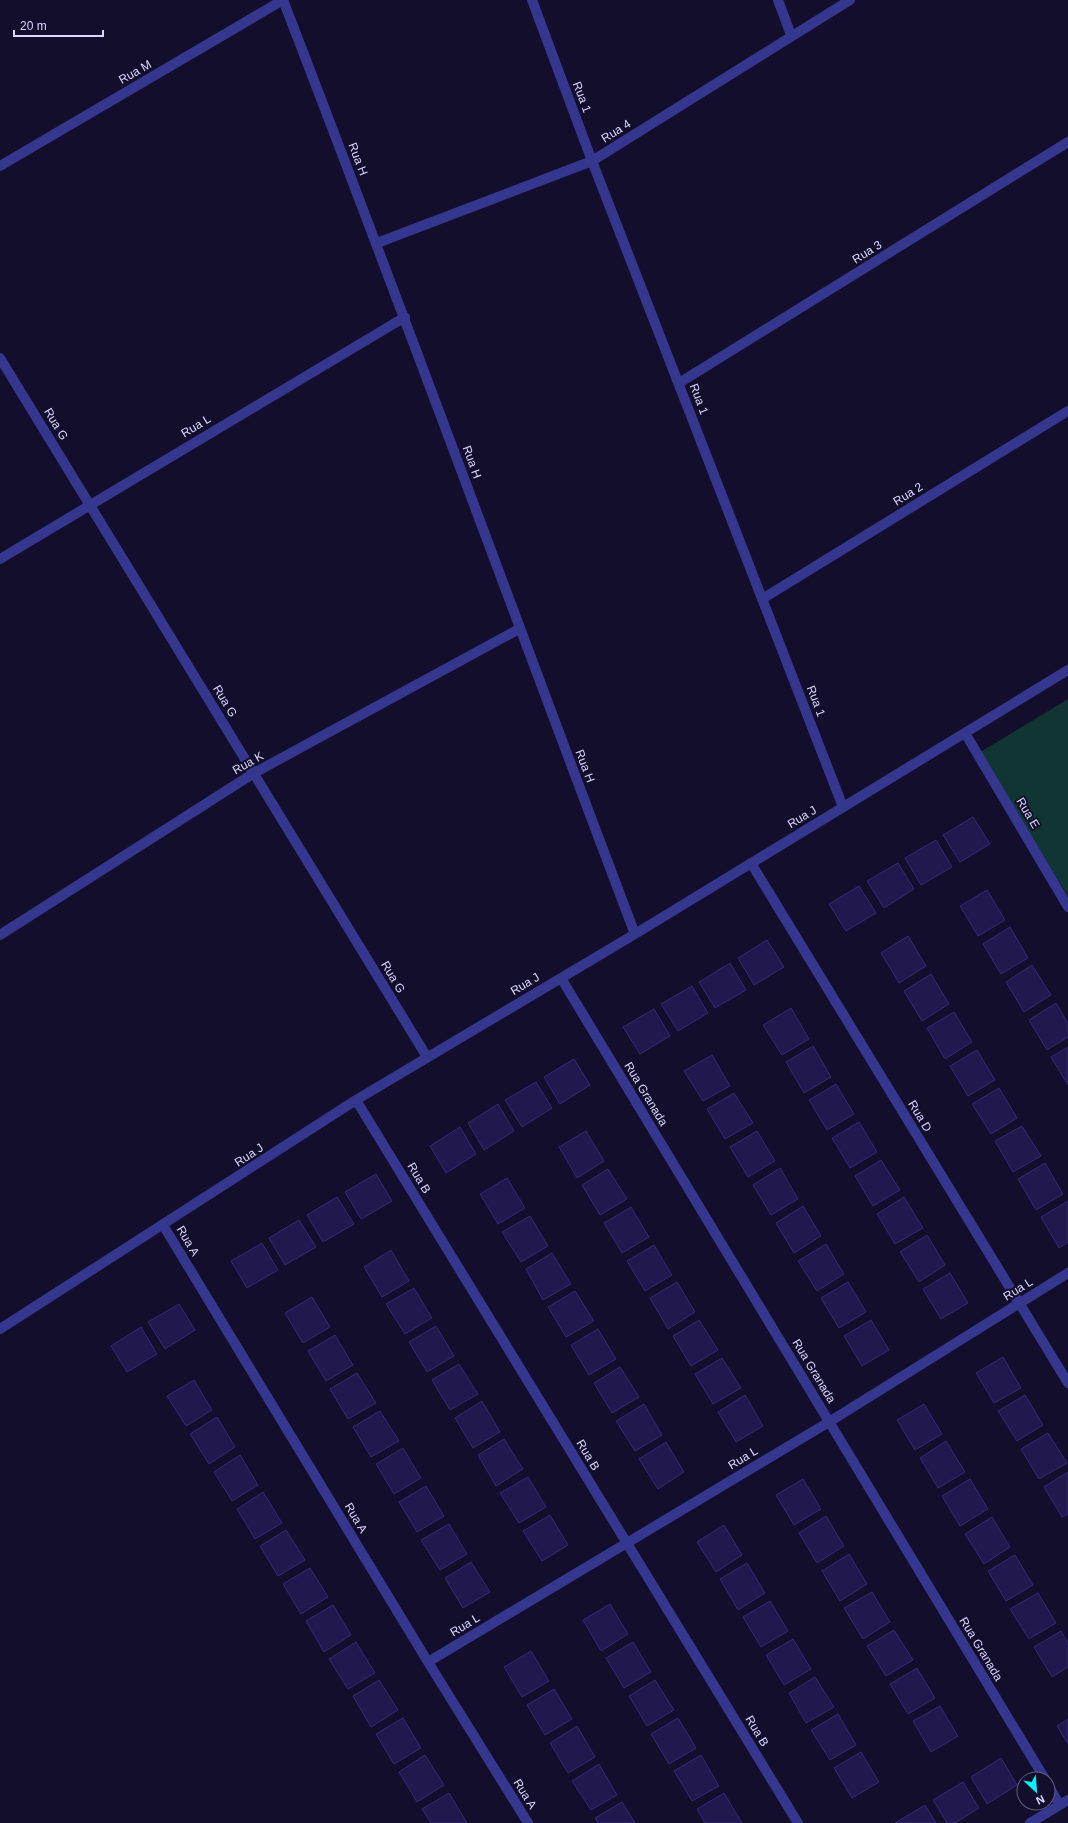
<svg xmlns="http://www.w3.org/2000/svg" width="1068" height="1823" font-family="Helvetica,sans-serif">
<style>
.green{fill:#113532}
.building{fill:#21194d;stroke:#35297b}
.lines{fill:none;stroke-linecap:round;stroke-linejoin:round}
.street{stroke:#35368e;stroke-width:10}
.labels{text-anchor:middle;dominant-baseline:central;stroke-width:4;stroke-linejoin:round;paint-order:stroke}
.street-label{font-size:12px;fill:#dbd8ff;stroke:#120e2b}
</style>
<rect width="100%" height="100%" fill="#120e2b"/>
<!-- green -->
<path class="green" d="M1068 699V896L979 753Z"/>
<!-- building -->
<path class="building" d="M973 817 990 844 960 862 943 835Z
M936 840 952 867 921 885 905 858Z
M898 863 914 889 884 908 867 881Z
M859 886 876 913 846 931 829 904Z
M987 890 1005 920 978 936 960 906Z
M1010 927 1028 958 1001 974 983 944Z
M908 936 926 966 899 983 881 953Z
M767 940 784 967 754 985 738 958Z
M730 963 746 990 715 1008 699 982Z
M1032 965 1051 995 1024 1012 1006 982Z
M931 974 949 1004 922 1021 904 991Z
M692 986 708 1013 678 1031 661 1004Z
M1056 1003 1068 1024V1037L1047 1050 1029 1020Z
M791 1008 809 1039 782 1055 763 1025Z
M654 1009 670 1036 640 1054 623 1027Z
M954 1012 972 1042 945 1059 927 1028Z
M813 1046 831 1077 804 1093 786 1062Z
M1068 1047V1085L1051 1057Z
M977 1050 995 1080 968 1096 950 1066Z
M712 1055 730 1086 703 1101 684 1071Z
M574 1059 590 1085 560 1104 544 1077Z
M536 1082 552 1108 522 1127 505 1100Z
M836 1084 854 1114 827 1130 809 1100Z
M999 1088 1017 1118 991 1134 972 1104Z
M734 1093 753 1123 725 1139 707 1109Z
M498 1104 514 1131 484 1150 468 1123Z
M859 1122 877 1152 850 1168 832 1138Z
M1022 1126 1041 1156 1013 1172 995 1141Z
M460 1127 476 1154 446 1173 430 1146Z
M586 1131 604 1161 577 1178 559 1147Z
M757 1131 775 1161 748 1177 730 1147Z
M881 1160 900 1190 873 1206 855 1176Z
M1045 1163 1063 1194 1036 1210 1018 1179Z
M780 1168 798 1199 771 1215 753 1185Z
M608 1169 627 1199 600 1215 582 1185Z
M376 1174 392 1201 361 1219 345 1192Z
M507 1178 525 1208 498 1224 480 1194Z
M337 1197 354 1224 323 1242 307 1215Z
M904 1197 923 1228 895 1244 877 1214Z
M1068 1201V1242L1059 1248 1041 1217Z
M803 1206 821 1236 794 1253 776 1223Z
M631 1207 649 1237 622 1253 604 1223Z
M530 1216 548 1246 521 1262 502 1232Z
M299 1220 316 1247 285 1265 269 1238Z
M927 1235 945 1265 919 1282 900 1252Z
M262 1243 278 1270 247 1288 231 1261Z
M826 1244 844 1274 817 1291 798 1261Z
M654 1245 672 1275 645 1291 627 1261Z
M391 1250 409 1281 382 1297 364 1267Z
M552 1253 571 1284 543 1300 526 1269Z
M950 1273 968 1303 941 1319 923 1289Z
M677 1282 695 1312 668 1329 650 1298Z
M848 1282 866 1312 839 1328 821 1298Z
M414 1288 432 1318 405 1334 386 1304Z
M575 1291 594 1321 566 1337 548 1307Z
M312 1297 330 1327 303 1343 285 1313Z
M179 1304 195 1330 165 1349 148 1322Z
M699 1320 718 1350 691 1366 673 1336Z
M871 1320 889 1350 862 1366 844 1336Z
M436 1326 454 1356 427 1372 409 1342Z
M141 1327 157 1354 127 1372 111 1346Z
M598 1329 616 1359 589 1375 571 1345Z
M335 1335 353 1365 326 1381 308 1351Z
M1003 1357 1021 1388 994 1403 976 1373Z
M722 1358 741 1388 713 1404 695 1374Z
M459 1364 478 1394 450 1410 432 1380Z
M620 1367 639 1397 612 1413 594 1383Z
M357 1373 376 1403 348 1419 330 1389Z
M194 1380 212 1410 186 1426 167 1396Z
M745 1395 763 1426 736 1442 718 1412Z
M1025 1395 1043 1425 1017 1441 998 1411Z
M482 1401 500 1432 473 1448 455 1418Z
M644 1404 662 1435 635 1451 616 1421Z
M924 1404 942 1434 915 1450 897 1420Z
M380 1411 399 1441 371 1457 353 1427Z
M217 1417 235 1447 209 1464 190 1434Z
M1048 1433 1067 1463 1039 1479 1021 1449Z
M504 1439 523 1469 496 1486 478 1455Z
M946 1441 965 1472 938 1488 920 1458Z
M666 1442 684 1472 658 1489 639 1459Z
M403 1448 421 1478 394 1494 376 1464Z
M240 1455 258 1485 232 1501 214 1472Z
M1068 1472V1514L1062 1517 1044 1487Z
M528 1477 546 1507 519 1523 500 1493Z
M803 1479 821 1509 794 1525 776 1495Z
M970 1479 988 1509 960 1526 942 1496Z
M426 1486 444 1516 417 1532 399 1502Z
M263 1492 282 1523 255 1539 237 1509Z
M550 1515 568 1545 542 1561 523 1531Z
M826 1516 844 1546 817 1563 799 1533Z
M992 1517 1010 1547 984 1564 965 1534Z
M449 1524 467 1554 440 1570 421 1540Z
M724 1525 742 1555 716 1572 697 1542Z
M286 1530 305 1560 278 1576 260 1546Z
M849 1554 867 1584 840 1601 822 1571Z
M1015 1555 1033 1585 1006 1601 988 1571Z
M471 1562 490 1592 463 1608 445 1578Z
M747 1563 765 1593 738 1610 720 1579Z
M310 1568 328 1597 301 1614 283 1584Z
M872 1592 890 1622 863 1639 844 1608Z
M1038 1593 1056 1623 1029 1639 1010 1609Z
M770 1601 788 1631 761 1647 743 1617Z
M610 1604 628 1634 601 1651 583 1620Z
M333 1605 351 1635 324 1652 306 1621Z
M894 1630 913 1660 886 1676 867 1646Z
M1061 1631 1068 1643V1667L1052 1677 1034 1647Z
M793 1639 811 1669 784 1685 766 1655Z
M356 1642 375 1673 348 1689 329 1659Z
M633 1642 651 1672 624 1688 606 1658Z
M531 1651 549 1681 522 1697 504 1667Z
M917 1668 935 1698 908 1714 890 1684Z
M815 1677 834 1707 806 1723 789 1693Z
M379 1680 398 1710 371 1727 353 1696Z
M655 1680 674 1710 647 1726 629 1696Z
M554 1689 572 1719 545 1735 527 1705Z
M940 1706 958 1736 931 1752 913 1721Z
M838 1714 856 1745 830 1760 811 1730Z
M403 1718 421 1748 394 1764 376 1734Z
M678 1718 696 1748 669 1764 651 1734Z
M1068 1719V1744L1057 1726Z
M577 1726 595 1757 568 1773 550 1743Z
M861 1752 879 1782 852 1798 834 1768Z
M425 1755 444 1785 417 1802 399 1772Z
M701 1755 719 1786 692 1801 674 1771Z
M1001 1758 1017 1785 987 1804 971 1777Z
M599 1764 617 1795 591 1810 572 1781Z
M963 1782 979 1808 955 1823H947L933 1800Z
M449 1793 467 1823H431L422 1809Z
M724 1793 742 1823H705L697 1809Z
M622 1802 635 1823H598L595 1818Z
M925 1805 936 1823H895Z"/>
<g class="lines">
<!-- street -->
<path class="street" d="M283 0C403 310 517 623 635 934
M532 0 592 161 843 807
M778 0 791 35
M0 166 283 0
M377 243 592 161 850 0
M0 358 427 1057
M679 383 1068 142
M0 559 405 317
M762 599 1068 411
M965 733 1068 907
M751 863 1068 1383
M0 935 254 773 519 629
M561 978 1045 1779
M356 1100 798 1823
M163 1225 428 1662 528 1823
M0 1329 356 1100 635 934 1068 670
M428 1662 829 1422 1068 1273
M1048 1785 1060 1805
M1030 1823 1068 1800"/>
</g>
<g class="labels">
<!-- street labels -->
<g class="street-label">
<text transform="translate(135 72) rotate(-30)">Rua M</text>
<text transform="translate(582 97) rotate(69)">Rua 1</text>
<text transform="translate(616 131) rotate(-32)">Rua 4</text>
<text transform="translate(358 159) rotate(69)">Rua H</text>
<text transform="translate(867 252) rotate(-32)">Rua 3</text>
<text transform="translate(699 399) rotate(69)">Rua 1</text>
<text transform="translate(56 424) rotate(59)">Rua G</text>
<text transform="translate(196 426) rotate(-31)">Rua L</text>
<text transform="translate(472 462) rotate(70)">Rua H</text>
<text transform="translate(908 494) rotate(-32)">Rua 2</text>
<text transform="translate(225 701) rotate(59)">Rua G</text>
<text transform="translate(816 701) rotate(69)">Rua 1</text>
<text transform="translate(248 763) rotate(-30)">Rua K</text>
<text transform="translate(585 766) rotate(69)">Rua H</text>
<text transform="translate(1028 813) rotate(59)">Rua E</text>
<text transform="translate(802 817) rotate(-31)">Rua J</text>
<text transform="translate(393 977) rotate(59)">Rua G</text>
<text transform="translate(525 984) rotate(-31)">Rua J</text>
<text transform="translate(646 1094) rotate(59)">Rua Granada</text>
<text transform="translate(920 1116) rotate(59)">Rua D</text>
<text transform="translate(249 1155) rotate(-33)">Rua J</text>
<text transform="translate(419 1178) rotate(59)">Rua B</text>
<text transform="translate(188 1241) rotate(59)">Rua A</text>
<text transform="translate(1018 1289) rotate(-32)">Rua L</text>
<text transform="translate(814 1371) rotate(59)">Rua Granada</text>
<text transform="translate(588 1455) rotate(59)">Rua B</text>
<text transform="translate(743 1458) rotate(-31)">Rua L</text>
<text transform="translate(356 1518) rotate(59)">Rua A</text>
<text transform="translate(465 1625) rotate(-31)">Rua L</text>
<text transform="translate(981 1649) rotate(59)">Rua Granada</text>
<text transform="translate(757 1731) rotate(59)">Rua B</text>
<text transform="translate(525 1794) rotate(58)">Rua A</text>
</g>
</g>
<!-- north arrow -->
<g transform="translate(1036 1791) rotate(154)"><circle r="19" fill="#120e2b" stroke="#625f80"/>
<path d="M0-3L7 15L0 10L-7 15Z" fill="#04f1ff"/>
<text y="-6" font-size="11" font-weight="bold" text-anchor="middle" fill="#dbd8ff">N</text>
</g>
<!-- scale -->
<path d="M14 30v6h89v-6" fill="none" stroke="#dbd8ff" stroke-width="2"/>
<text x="20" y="30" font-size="12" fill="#dbd8ff" stroke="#120e2b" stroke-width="3" paint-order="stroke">20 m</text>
</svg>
